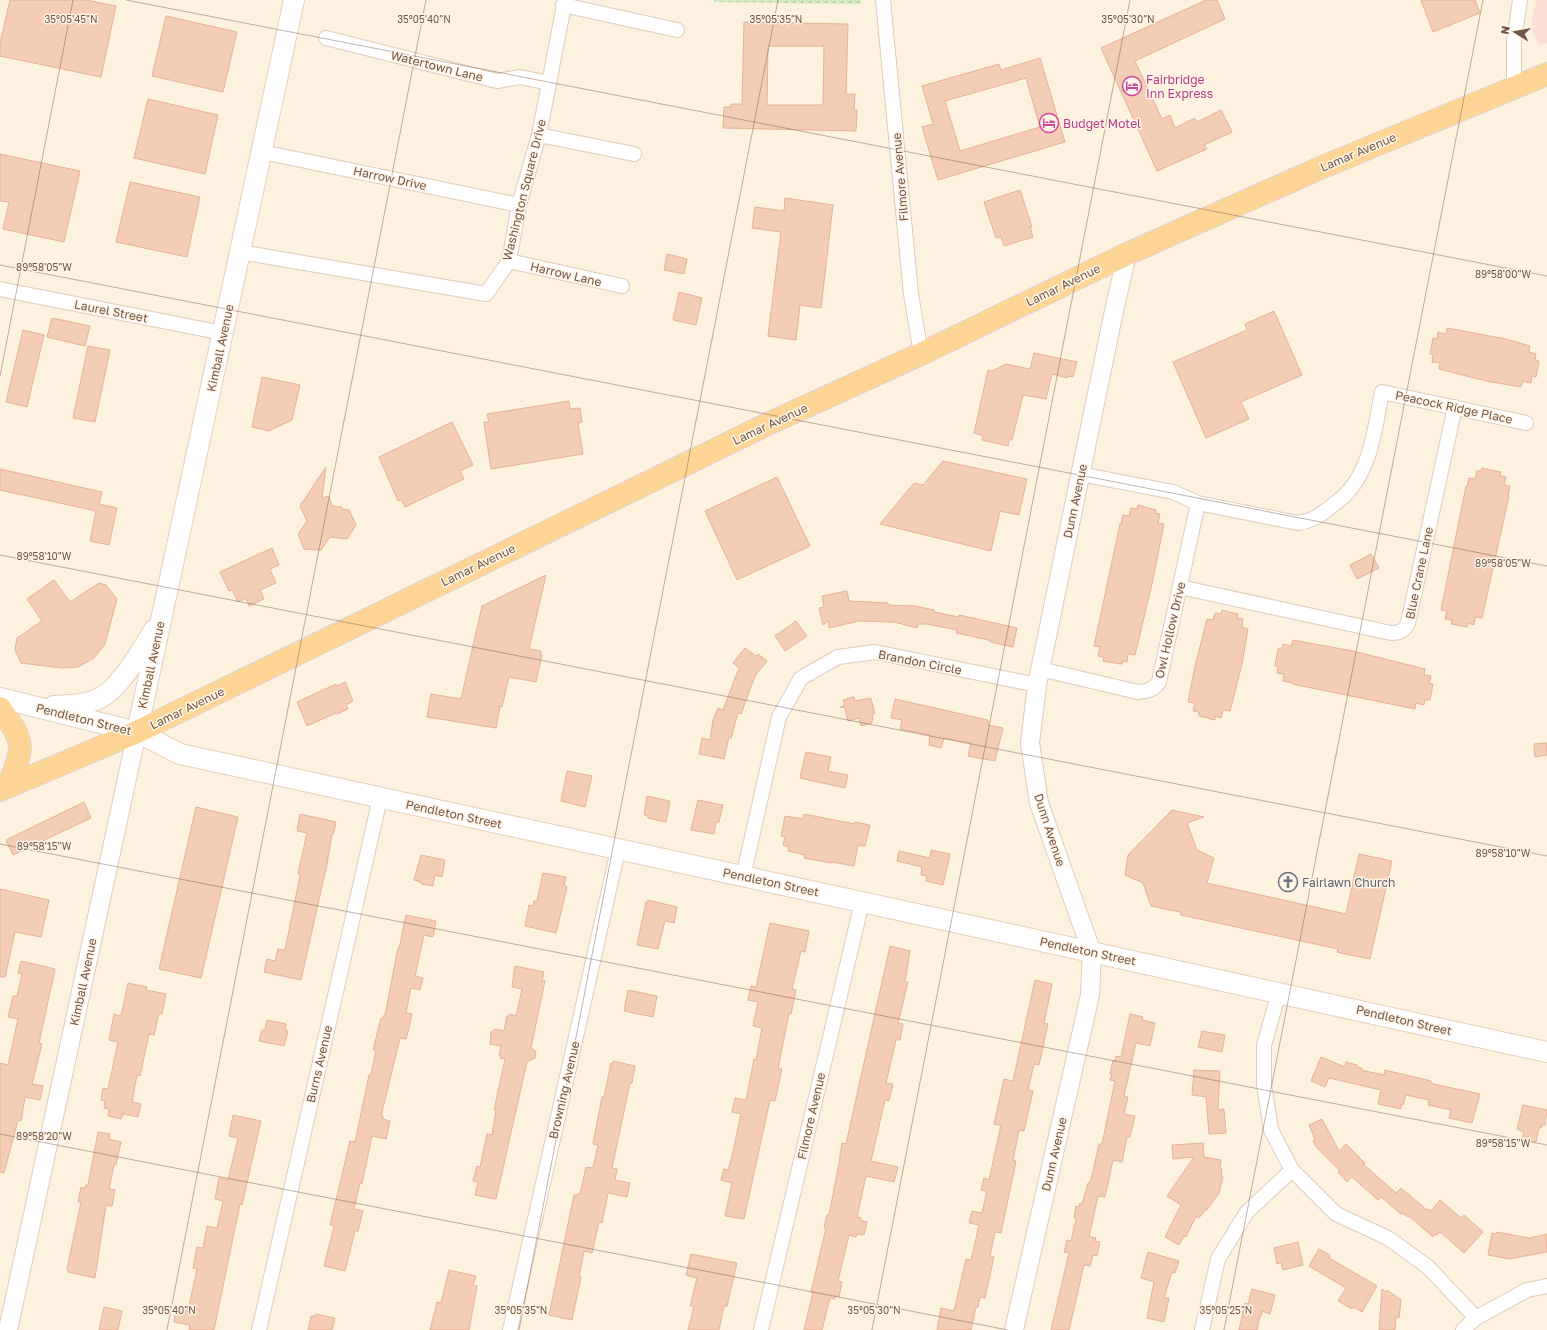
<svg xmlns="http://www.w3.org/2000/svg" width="1547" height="1330" font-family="'Golos Text',sans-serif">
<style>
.commercial{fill:#fedfd3}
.park{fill:url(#park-dots)}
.building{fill:#f3cdb6;stroke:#e6b396;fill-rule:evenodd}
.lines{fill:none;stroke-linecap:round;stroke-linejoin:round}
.minor-casing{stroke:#e1ccbb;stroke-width:16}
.tertiary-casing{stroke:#e1ccbb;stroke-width:20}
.secondary-casing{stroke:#e8cfbb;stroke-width:22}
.primary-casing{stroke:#ded6d3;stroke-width:24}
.minor{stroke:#fff;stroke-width:14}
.tertiary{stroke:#fff;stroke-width:18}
.secondary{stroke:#fff;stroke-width:20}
.primary{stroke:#fed595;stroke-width:22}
.ticks{fill:none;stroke:#745647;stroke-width:1;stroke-opacity:0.45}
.labels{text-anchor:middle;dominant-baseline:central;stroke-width:3;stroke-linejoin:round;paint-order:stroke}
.street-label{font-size:12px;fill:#745647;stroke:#fff5e6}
.hotel-label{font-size:12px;fill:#b23c85;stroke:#fff5e6;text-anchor:start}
.worship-label{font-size:12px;fill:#5b616d;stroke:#fff5e6;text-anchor:start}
.ticks-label{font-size:10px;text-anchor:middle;fill:#745647;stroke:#fff5e6;stroke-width:3;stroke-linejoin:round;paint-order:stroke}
</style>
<defs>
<pattern id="park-dots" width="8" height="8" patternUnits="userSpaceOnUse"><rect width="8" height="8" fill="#d1eabe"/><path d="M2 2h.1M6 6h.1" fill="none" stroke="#aec09c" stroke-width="1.8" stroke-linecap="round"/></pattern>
</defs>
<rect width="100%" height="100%" fill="#fdf1df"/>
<!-- commercial -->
<path class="commercial" d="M1536 0H1547V43L1539 46 1531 27Z"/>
<!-- park -->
<path class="park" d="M714 0H861L862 4 714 2Z"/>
<!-- building -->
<path class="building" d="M10 0H87L116 6 101 77 0 56V43Z
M1206 0H1217L1225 19 1135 61 1162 119 1170 115 1175 128 1193 119H1195L1197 122 1221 110 1232 132 1204 145 1207 149 1157 171 1101 48Z
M1421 0H1475L1480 13 1433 32Z
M166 16 237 32 223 92 152 76Z
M744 22 848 24 846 94H855L854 110H857L856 131 723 128 724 107H731V104H742ZM768 46H824L823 105H767Z
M1040 58 1065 142 938 180 922 127 933 124 922 86 999 64 1001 70ZM1026 78 1040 127 960 151 945 101Z
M148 99 218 115 205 174 134 158Z
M0 154 80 171 64 242 3 229 9 202 0 201Z
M130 182 200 197 187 257 116 242Z
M1020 190 1032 227H1030L1033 237 1004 246 1001 237 996 238 984 202Z
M785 198 833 205 821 308 800 305 796 340 768 336 781 232 752 228 755 207 784 211Z
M667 254 687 259 684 274 664 270Z
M679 292 702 298 696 325 673 320Z
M1274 311 1302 375 1241 402 1249 419 1206 438 1173 362 1247 330 1245 324Z
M52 318 90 326 85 346 47 337Z
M1447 328 1506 339 1530 346 1529 352 1536 354 1535 360 1539 361 1536 377 1532 376 1531 383 1523 381 1521 387 1486 381 1439 369 1440 363 1432 362 1433 355 1430 354 1433 338 1437 339 1438 332 1446 334Z
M23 330 44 335 27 407 6 402Z
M88 346 110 350 95 422 73 418Z
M1034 353 1077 362 1073 377 1067 376V378L1052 374 1046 399 1023 395 1012 440H1009L1008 446 982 440 983 436 974 433 988 370 992 371 1006 364 1030 369Z
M262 377 300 385 292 420 269 431 252 427Z
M569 401 570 409 580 408 582 422 578 423 583 454 491 469 484 422H489L487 414Z
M452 422 473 465 460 471 464 479 405 507 401 499 398 501 379 457Z
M943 461 1027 479 1019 515 1000 511 991 551 880 524 914 483 923 485Z
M326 467 322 498 329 496 332 506 342 507V509L349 510 356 525 347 539 330 537 321 550 304 549 298 534 307 521 300 506Z
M1482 468 1501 472 1500 476 1506 477 1504 485 1510 486 1508 496H1509L1482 618 1475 617 1474 625 1468 623 1467 627 1451 624 1452 620 1445 619 1447 611 1441 610 1466 486 1467 487 1469 478 1475 479 1477 471H1481Z
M0 469 102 492 99 504 117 508 109 545 90 541 96 511 0 490Z
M777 477 810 546 737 580 705 511Z
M1138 505 1156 510V513L1160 514 1158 523 1164 524 1152 584 1135 655 1128 654 1127 662 1123 661 1122 664H1120L1103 661 1104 657 1098 656 1100 647 1094 646 1120 524H1121L1123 515 1129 516 1131 508 1137 509Z
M272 548 279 565 270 569 276 583 260 590 264 599 249 606 246 598 238 602 232 590 229 591 220 572Z
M1371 554 1379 568 1357 579 1350 565Z
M546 575 529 649 541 651 540 655H542L536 682 509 677 502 707 500 706 496 728 427 717 431 694 461 699 482 606Z
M54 580 70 602 99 583 106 585 117 599 105 644 94 658 78 667 62 668 21 663 15 650 17 638 42 621 27 599Z
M847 591 849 601 888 603V605L910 606 911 605 934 610V612L959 617V615L1017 628 1013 647 994 643 989 641V640L956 633 957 630 926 624H918L917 628 894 622 859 621 829 628 828 621 823 625 819 608 824 607 822 596Z
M1222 610 1238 614 1237 618 1243 619 1242 627 1248 629 1242 664 1230 711 1223 710 1221 718 1215 716V720L1199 716V712L1193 711 1195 703 1188 702 1195 666 1207 619 1213 620 1215 613 1221 614Z
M796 621 807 636 785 651 775 636Z
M1293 640 1353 651 1425 669 1424 675 1431 676 1429 683 1433 684 1430 700H1425L1424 705 1416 703 1415 709 1292 684 1293 683 1283 681 1284 674 1277 673 1278 667 1275 666 1278 649 1279 648H1283V644L1291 646Z
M745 648 756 656 758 654 767 661 755 676 741 714 738 713 731 738 729 737 724 759 699 754 702 738 710 740 713 720 718 708 723 710 737 673 740 669 733 663Z
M345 682 353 701 346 705 348 709 337 714 336 713 307 726 297 702 336 684 337 686Z
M854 697 855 701 871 698 875 714 872 713 873 720 872 721V723L861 726 859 718 848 721 845 708 840 707 845 705 843 700Z
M895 699 988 720V725L1003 728 995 761 968 756 971 743 944 738 941 748 929 745 930 735 900 729 902 720 891 718Z
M1547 743V755L1535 757 1534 744Z
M806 752 831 757 828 771 848 775 845 788 800 778Z
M567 771 592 776 585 807 561 801Z
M647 796 670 801 666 822 648 818V816L644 815Z
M698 800 723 805 719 822H716L714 834 691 830Z
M84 802 91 818 13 855 6 840Z
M196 807 238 817 201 978 159 969Z
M1172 810 1204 817 1187 823 1197 850 1214 858 1207 883 1346 914 1359 854 1392 861 1370 959 1345 954 1337 952 1338 949 1181 915 1180 912 1151 906 1143 883 1125 875 1128 855Z
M300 814 336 822 333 835 332 834 327 864 301 980 264 972 267 959 275 961 278 949 285 950 300 876 298 873 307 833 297 831Z
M804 814 855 824V822L870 825 865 846 858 845 854 866 832 862 831 863 804 858 805 855 788 851 789 847 783 845 785 837 781 836 785 816 803 819Z
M931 850 950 854 943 885 926 881 927 876 921 875 922 867 897 861 899 851 930 858Z
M421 855 445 860 442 877 435 875 433 886 421 884V882L414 880Z
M543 873 566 877 564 885 567 887 556 933 525 926 529 905 533 906 534 901H537Z
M0 889 49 900 41 937 15 932 5 977H0Z
M648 900 677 907 674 923 665 921 658 949 637 945 646 902H648Z
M406 915 436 921 433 937 424 935 415 976 423 978 420 990 411 988 406 1013 412 1014 409 1028 406 1039 400 1038 381 1116H383V1119L390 1121 386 1139 372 1136 362 1184 360 1183 354 1209 363 1211 358 1231H355L345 1271 324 1266 334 1226 330 1225 350 1141 355 1142 369 1075H371L376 1050H373L381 1018H383L384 1015H385L398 948 399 949Z
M770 923 809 931 805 952 801 951 792 989 796 990 791 1014 789 1013 778 1069H782L775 1101 770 1100 744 1219 725 1216 732 1183 721 1180 724 1169 728 1170 731 1161 741 1114 732 1112 735 1098 746 1100 754 1059 756 1060 762 1028 753 1026 758 1002 748 1000 751 986 756 987Z
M890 946 910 951 905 982H908L898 1023 903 1024 900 1040H896L886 1083 893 1084 889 1101 885 1100 871 1161 898 1167 894 1182 866 1176 857 1217 861 1218 860 1220 867 1222 864 1235 857 1234 856 1237 849 1235 838 1281 842 1282 839 1297 835 1296V1299L830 1298 822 1330H804L813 1292H811L826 1228H824L827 1215H829L840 1158V1155L842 1143 846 1144Z
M21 961 55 969 39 1043 42 1044 32 1084 43 1086 40 1100 25 1097 21 1121 18 1120 4 1173 0 1172V1063L8 1065 18 1019 8 1017 13 996H17L22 974 18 973Z
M515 966 544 972 542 981H545L531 1048 536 1052 535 1058 527 1062 496 1199 475 1195 478 1182 473 1181 477 1166 480 1167 487 1134 492 1135 496 1110H494L505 1059 500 1058 501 1055H499L501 1046 490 1044 491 1032 495 1029 504 1031 507 1016H509L510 1014 516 1016 522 989 512 987Z
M1035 980 1052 984 1044 1023 1048 1024 1039 1065 1034 1064 1028 1090 1033 1091 1024 1131 1019 1130 1013 1160 1016 1161 1001 1233 995 1232 990 1256 994 1257 985 1298 980 1297 978 1307H976L971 1330H937L941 1308 954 1311 966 1259 971 1260 979 1225 969 1223 972 1211 982 1213 987 1191 981 1190 984 1178 989 1180 1001 1125 994 1124 1004 1079 1013 1081Z
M128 983 147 987 146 990 166 994 162 1014 159 1013 154 1035 149 1034 140 1076 137 1075 132 1102 141 1104 138 1117 123 1114 121 1119 108 1116 109 1109 104 1108 105 1101 101 1100 103 1088 108 1089 118 1042 109 1040 114 1014 121 1016Z
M628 990 657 996 653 1017 624 1011Z
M1130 1014 1143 1017 1142 1020 1155 1023 1150 1046 1136 1043 1124 1096 1128 1097 1124 1114 1135 1116 1130 1137H1127L1122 1162 1113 1160 1105 1197 1098 1196 1089 1237 1096 1238 1095 1241 1100 1242 1097 1256 1093 1255 1090 1266 1084 1265 1069 1330H1051L1069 1253 1064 1252 1067 1240 1071 1241 1076 1219 1074 1218 1076 1206 1079 1207 1080 1203 1082 1204 1088 1183H1090L1093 1171 1099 1144H1102L1115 1081 1110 1080 1112 1074H1110L1113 1060 1115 1061 1116 1056 1121 1057Z
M267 1020 286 1024 285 1030 288 1031 284 1046 259 1041 262 1030H265Z
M1202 1031 1225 1035 1222 1052 1198 1047Z
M1321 1057 1345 1067 1346 1062 1357 1065V1067L1362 1068 1361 1070 1384 1075 1385 1070 1431 1081V1082L1434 1084 1480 1094 1472 1123 1449 1118 1451 1110 1428 1105 1429 1100 1406 1095 1403 1105H1401V1109L1378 1104 1381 1090 1329 1078 1325 1087 1311 1081Z
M613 1061 635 1066 632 1083H630L612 1168 617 1169 615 1180 630 1183 627 1197 608 1193 602 1223 599 1222 592 1253 584 1251 579 1276 581 1277 572 1320 549 1315 574 1195 580 1194 586 1167 593 1168 598 1145 593 1144 602 1097H604L611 1063 612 1064Z
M1194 1070 1220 1071 1218 1110 1224 1109 1226 1133 1209 1134 1206 1097 1192 1095Z
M1523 1105 1547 1110 1545 1125H1542L1541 1128H1539L1536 1142 1522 1139 1524 1132 1517 1129Z
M233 1115 261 1121 242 1205 240 1204 214 1330H189L190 1325 174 1322 176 1309 188 1311 197 1269 193 1268 197 1247 203 1248 207 1226 217 1228 223 1201 215 1199 219 1178 228 1180 238 1138 229 1136Z
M1322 1119 1339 1151 1346 1144 1365 1163 1363 1164 1396 1193 1401 1188 1427 1210 1428 1209 1431 1211 1440 1200 1461 1218 1464 1215 1483 1232 1464 1253 1440 1232 1437 1235 1435 1234 1433 1237 1409 1216 1408 1217 1402 1213 1401 1214 1381 1197 1378 1200 1352 1177 1347 1182 1338 1172 1340 1171 1317 1148 1313 1141 1315 1139 1309 1125Z
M98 1132 110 1134 109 1139 121 1142 116 1165H114L109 1189 115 1190 112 1206 106 1205 95 1278 68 1272 67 1269 81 1202H78L81 1187 85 1188 86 1185H88Z
M1203 1143 1204 1157 1221 1160 1220 1167 1222 1169 1221 1176 1223 1177 1219 1193 1207 1210 1206 1209 1199 1218 1196 1216 1186 1237 1184 1236 1179 1245 1165 1237 1181 1205 1167 1196 1194 1157 1173 1159 1172 1145Z
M1497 1232 1529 1238 1547 1234V1252L1509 1259 1488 1255 1492 1233 1496 1234Z
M1298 1242 1303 1265 1283 1270 1281 1263 1277 1264 1274 1248Z
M1319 1249 1330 1255 1329 1258 1377 1286 1362 1312 1353 1307 1352 1309 1338 1301 1346 1288 1309 1266Z
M1148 1252 1179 1261 1175 1273 1172 1272 1164 1298H1169L1164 1322 1147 1318 1154 1282 1141 1278Z
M691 1254 737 1263 727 1306H724L719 1330H688L694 1306H690L697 1278 686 1275Z
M449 1270 476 1276 473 1285 477 1286 469 1330H430L437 1302 441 1303Z
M1252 1289 1275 1295 1270 1314 1262 1311 1261 1316H1260L1257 1330H1239L1245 1303 1248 1304Z
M1382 1289 1386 1292 1387 1290 1401 1300 1399 1318 1396 1317 1395 1330H1379Z
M104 1307 122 1311 118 1330H99Z
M316 1314 335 1318 332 1330H308L311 1316H316Z"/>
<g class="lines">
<!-- minor casing -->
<g class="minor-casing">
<path id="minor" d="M883 0 911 294 921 354
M563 5 677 30
M326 38 497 81 520 77 549 83
M1514 87V40L1520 0
M539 135 634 154
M262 152 519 205
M240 252 486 294 509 261 519 205 539 135 565 0
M509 261 622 286
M0 289 223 333
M1080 474 1173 492 1198 503 1298 523C1313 521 1322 514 1333 505 1338 501 1343 498 1347 493 1372 466 1375 426 1382 392L1526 423
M1180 587 1391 633C1400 633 1404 631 1408 623L1455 407
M1040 669 1138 692C1148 691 1153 690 1159 682L1198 503
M743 877 779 717 801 678 838 657 875 652 1037 685
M1279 992 1264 1045V1084L1271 1130 1292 1170 1336 1214 1388 1238 1428 1267 1476 1318
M259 1330 380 798
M510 1330 618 850
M761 1330 862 902
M1202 1330 1218 1259 1247 1212 1292 1170
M1463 1330 1476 1318 1527 1290 1547 1286"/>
</g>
<!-- tertiary casing -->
<g class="tertiary-casing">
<path id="tertiary" d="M8 1330 137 732
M1014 1330 1090 995 1092 953 1039 803 1030 743 1037 685 1114 311 1127 254"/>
</g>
<!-- secondary casing -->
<g class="secondary-casing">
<path id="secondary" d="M0 698 137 732 180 754C635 855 1092 950 1547 1052
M54 706C69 705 86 705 100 698 120 688 142 650 154 630
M137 732 294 0"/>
</g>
<!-- primary casing -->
<g class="primary-casing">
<path id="primary" d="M0 708C26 745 24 745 8 787
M0 790 137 732 772 422 921 354 1127 254 1318 169 1547 74"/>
</g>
<!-- minor -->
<use href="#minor" class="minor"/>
<!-- tertiary -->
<use href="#tertiary" class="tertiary"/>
<!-- secondary -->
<use href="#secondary" class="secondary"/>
<!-- primary -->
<use href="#primary" class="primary"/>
</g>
<!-- ticks -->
<path class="ticks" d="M126 0 1547 276M0 265 1547 566M0 376 73 0M0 555 1547 856M0 844 1547 1145M0 1134 1008 1330M167 1330 426 0M519 1330 778 0M872 1330 1130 0M1224 1330 1483 0"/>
<!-- icons -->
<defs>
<g id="hotel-ring" transform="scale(1)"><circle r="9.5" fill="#fff5e6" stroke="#d1479c" stroke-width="1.5"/><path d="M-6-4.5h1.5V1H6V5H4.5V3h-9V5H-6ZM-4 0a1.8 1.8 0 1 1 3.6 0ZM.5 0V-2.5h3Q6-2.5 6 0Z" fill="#d1479c"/></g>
<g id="church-ring" transform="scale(1)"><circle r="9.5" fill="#fff5e6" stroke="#6b7280" stroke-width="1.5"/><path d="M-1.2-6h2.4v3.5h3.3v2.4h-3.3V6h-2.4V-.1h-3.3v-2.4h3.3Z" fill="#6b7280"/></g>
</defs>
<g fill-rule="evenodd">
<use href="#hotel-ring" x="1132" y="86"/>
<use href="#hotel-ring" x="1049" y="123"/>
<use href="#church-ring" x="1288" y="882"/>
</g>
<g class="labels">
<!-- street labels -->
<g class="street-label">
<text transform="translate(437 66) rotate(14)">Watertown Lane</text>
<text transform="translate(1358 152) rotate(-23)">Lamar Avenue</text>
<text transform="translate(900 177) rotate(-95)">Filmore Avenue</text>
<text transform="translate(390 178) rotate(12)">Harrow Drive</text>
<text transform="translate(524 190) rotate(-76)">Washington Square Drive</text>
<text transform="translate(566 274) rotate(13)">Harrow Lane</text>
<text transform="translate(1063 285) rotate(-26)">Lamar Avenue</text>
<text transform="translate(111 311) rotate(11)">Laurel Street</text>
<text transform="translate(220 348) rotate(-78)">Kimball Avenue</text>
<text transform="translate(1454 407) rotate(12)">Peacock Ridge Place</text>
<text transform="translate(770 424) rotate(-25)">Lamar Avenue</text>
<text transform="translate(1075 501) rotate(-78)">Dunn Avenue</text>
<text transform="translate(478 565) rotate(-26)">Lamar Avenue</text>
<text transform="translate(1419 573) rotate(-78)">Blue Crane Lane</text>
<text transform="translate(1170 630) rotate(-77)">Owl Hollow Drive</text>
<text transform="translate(920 662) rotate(11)">Brandon Circle</text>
<text transform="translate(151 665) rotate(-78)">Kimball Avenue</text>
<text transform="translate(187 708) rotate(-26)">Lamar Avenue</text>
<text transform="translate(84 719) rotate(14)">Pendleton Street</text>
<text transform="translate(454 814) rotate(12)">Pendleton Street</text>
<text transform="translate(1050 830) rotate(72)">Dunn Avenue</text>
<text transform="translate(771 882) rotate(12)">Pendleton Street</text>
<text transform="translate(1088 951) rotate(12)">Pendleton Street</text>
<text transform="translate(83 982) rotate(-78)">Kimball Avenue</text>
<text transform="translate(1404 1020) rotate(13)">Pendleton Street</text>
<text transform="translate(319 1064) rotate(-77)">Burns Avenue</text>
<text transform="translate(564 1090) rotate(-77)">Browning Avenue</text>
<text transform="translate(811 1116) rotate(-77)">Filmore Avenue</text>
<text transform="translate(1054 1154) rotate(-77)">Dunn Avenue</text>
</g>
<!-- hotel labels -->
<g class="hotel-label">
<text x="1146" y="79">Fairbridge<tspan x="1146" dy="14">Inn Express</tspan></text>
<text x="1063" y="123">Budget Motel</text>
</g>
<!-- worship labels -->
<g class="worship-label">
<text x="1302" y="882">Fairlawn Church</text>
</g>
</g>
<g class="ticks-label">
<text x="71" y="23">35°05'45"N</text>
<text x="424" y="23">35°05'40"N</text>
<text x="776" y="23">35°05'35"N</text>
<text x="1128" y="23">35°05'30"N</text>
<text x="44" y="271">89°58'05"W</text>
<text x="1503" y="278">89°58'00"W</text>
<text x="44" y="560">89°58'10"W</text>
<text x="1503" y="567">89°58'05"W</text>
<text x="44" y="850">89°58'15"W</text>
<text x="1503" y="857">89°58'10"W</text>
<text x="44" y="1140">89°58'20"W</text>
<text x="1503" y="1147">89°58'15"W</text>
<text x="169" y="1314">35°05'40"N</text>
<text x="521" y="1314">35°05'35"N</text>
<text x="874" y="1314">35°05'30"N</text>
<text x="1226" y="1314">35°05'25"N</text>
</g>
<!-- north arrow -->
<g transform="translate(1515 32) rotate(281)" stroke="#fff5e6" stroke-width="3" paint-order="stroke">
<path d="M0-3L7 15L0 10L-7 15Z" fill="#745647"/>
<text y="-6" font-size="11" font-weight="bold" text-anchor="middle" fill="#745647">N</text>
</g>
</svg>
